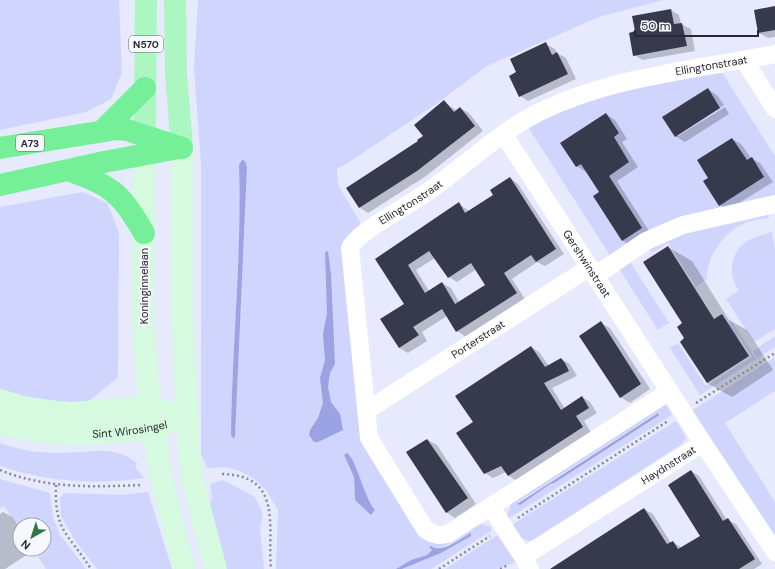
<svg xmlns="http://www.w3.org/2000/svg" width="775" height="569" font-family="'DM Sans',sans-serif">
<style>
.green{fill:#cfd5fd;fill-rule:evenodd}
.water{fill:#9ba3e3}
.shadow{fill:#0003;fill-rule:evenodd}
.building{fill:#373a4c;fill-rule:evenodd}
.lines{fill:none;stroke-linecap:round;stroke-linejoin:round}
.path{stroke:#888a98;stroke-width:2.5;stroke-dasharray:2 3;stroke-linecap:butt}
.street{stroke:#fff;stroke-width:18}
.secondary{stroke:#d6fae0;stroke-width:22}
.primary{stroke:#acf6c1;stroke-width:22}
.highway{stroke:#75f098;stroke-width:22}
.labels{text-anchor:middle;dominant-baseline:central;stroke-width:4;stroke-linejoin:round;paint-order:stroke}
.shield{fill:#f7f8fd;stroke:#65666e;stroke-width:1}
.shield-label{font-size:10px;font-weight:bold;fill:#272831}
.street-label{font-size:11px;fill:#272831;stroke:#f7f8fd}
</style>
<rect width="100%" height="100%" fill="#e7eafd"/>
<!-- green -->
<path class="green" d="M0 0H119L122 73 111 99 86 112 0 130Z
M198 0H663L599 17 487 66 439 102 343 166 337 168 338 185 360 222 358 230 362 436 417 533 481 524 491 527V531L431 569H402L441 553 471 536 470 534 443 547 433 548 427 555 411 560 396 569H276L278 510 266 490 253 478 240 471 226 467 207 468 201 454V164L194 68ZM245 161 247 167 235 436 231 435C232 345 242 255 239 165ZM344 455H350C356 472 365 487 369 505L355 500 354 477Z
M721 71 775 156V198L611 257 528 127 586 99Z
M83 192 107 203 119 232 118 377 88 402 48 403 0 391V207Z
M768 212 769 218C761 219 752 220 745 223 725 231 705 258 707 279L696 287 668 243 652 253 648 248 670 235Z
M772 232 775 251V329L754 342 726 299 739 290C726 273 731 249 751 239 757 236 765 234 772 232Z
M629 260 669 323 658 330 618 267Z
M727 313 756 359 700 395 670 348 678 343 706 386 752 357 738 335 736 336 728 324 731 322Z
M775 336V347L757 358 753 351Z
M775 357V391L725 423 775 502V545L690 412Z
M661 405H666L672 415 509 518 507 516 512 501ZM657 413 658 416 554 483C541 484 529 499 518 505V502Z
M676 421 686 438 682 444 536 538 530 541 519 538 512 525Z
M0 443C19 450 40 453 60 453 91 454 110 443 137 463L135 467 144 478C97 485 47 482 0 466Z
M0 479 50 493 53 517 59 533 86 569H46L33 549H44V525H20V530L4 506 0 508Z
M223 480 255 497 263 514 260 529 264 569H226L209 510 212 496 210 484Z
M148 492 172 569H97L74 539 61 516 60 498 64 493 121 495Z
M496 536H498L516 562 497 569H445Z"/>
<!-- water -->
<path class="water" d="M242 160 245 161 247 167 235 437 233 438 231 435C232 345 242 255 239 165Z
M328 251 331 274 335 364 330 373 328 387 331 402 340 414 343 430 318 442H314L309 435 310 430 318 418 323 403 320 378 325 360 323 334 327 313 325 252Z
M658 413 659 415 658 416 554 483 550 484 520 505 517 504Z
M347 453C356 458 365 500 375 510L371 515 355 500 354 477 344 455Z
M471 533V536L441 553 402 569H396L411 560 427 555 432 550 429 547 431 546C442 554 461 538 471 533Z"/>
<!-- shadow -->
<path class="shadow" d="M775 7V37L768 38 759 33Z
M671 10 679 15 681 24 691 29 695 51 643 60 634 55 636 32Z
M546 44 555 49 557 53 566 58 576 79 528 101 520 96 518 72Z
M708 89 717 95 724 105 678 134V136L725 107 729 114 685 142 675 136Z
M444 102 457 111 460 108 469 113 483 131 426 176 368 213 359 207 420 142Z
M606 114 615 120 627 139 622 142 638 167 617 181 651 234 632 246 623 241 595 196 601 192 587 171 586 172 577 166Z
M732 139 741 144 751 158 760 163 773 182 728 210 720 205 710 178Z
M510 178 518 184 564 254 545 266 537 262 512 279 525 299 466 337 457 331 447 316 422 332 427 341 408 353 399 348 405 304 377 259 459 204 469 211 494 195ZM435 258 449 277 457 282 477 269 487 285 459 302 451 288 442 283 429 291 416 270Z
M668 247 692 261 729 320 747 330 773 370 732 397 707 383 686 339Z
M601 323 610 328 650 389 630 403 620 397Z
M531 347 539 352 549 366 561 359 570 364 577 376 552 388 565 409 582 397 590 402 597 413 584 421 591 432 517 481 509 476 506 472 493 478 485 473 474 422Z
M428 440 437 445 476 504 455 518 446 512 407 453Z
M691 471 699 476 727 520 736 524 762 564 754 569H554L644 509 653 514 671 543 673 542 682 548 701 536Z
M3 512 12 517 20 529V549L34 550 5 569H0V514Z"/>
<!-- building -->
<path class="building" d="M775 6V30L758 33 754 10Z
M671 9 674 24 682 23 687 46 633 56 629 33 635 31 632 16Z
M546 42 552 55 557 52 568 74 519 97 509 76 516 72 510 59Z
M708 88 720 108 675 137 662 117Z
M444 100 454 112 460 107 475 126 417 171 359 208 346 188 418 141 417 140 423 136 414 125Z
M606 113 619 133 614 137 629 162 609 176 642 228 622 241 593 196 599 192 581 164 576 167 560 143Z
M732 138 747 160 752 157 764 177 719 206 703 181 708 178 697 160Z
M510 177 556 249 536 262 531 255 504 273 517 293 456 332 442 309 413 327 419 335 399 348 380 319 404 304 375 259 459 202 465 213 493 195 490 190ZM429 251 448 278 471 263 485 285 455 304 442 282 425 293 408 265Z
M668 246 714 319 722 314 749 356 707 383 680 342 684 338 677 327 682 323 643 262Z
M601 321 641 384 620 398 579 336Z
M531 346 545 367 561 358 565 363 569 371 544 383 561 410 582 396 589 408 576 416 583 427 508 476 501 466 484 474 456 433 473 422 455 396Z
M427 439 468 498 446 513 406 452Z
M691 470 723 521 728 518 755 559 739 569H550L644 508 667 544 673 541 678 549 700 536 668 485Z"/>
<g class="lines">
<!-- path -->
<path class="path" d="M696 403 775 353
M0 470C46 489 95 487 143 485
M222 474C284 475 267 528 271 569
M56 485C54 532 69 534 91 569
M518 518 668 421
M439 569 490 536
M500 569 508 565"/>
<!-- street -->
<g class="street">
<path d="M744 60 775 109"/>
<path id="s1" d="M504 135 703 443"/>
<path d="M595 276 646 241 683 225 775 204"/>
<path id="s2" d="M670 391 448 534C438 536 433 535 425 529L369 438 350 248C357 232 407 206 423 195 459 171 492 138 530 117 605 77 693 70 775 54"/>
<path id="s3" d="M366 411 590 267"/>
<path d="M491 507 523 557"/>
<path id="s4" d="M530 569 523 557 703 443 775 552"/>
</g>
<!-- secondary -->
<g class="secondary">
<path d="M145 136 143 320 145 350 150 406 161 476 184 569"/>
<path d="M182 148V314L189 450 192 479 216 569"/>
<path d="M0 400 22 407 56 412 73 413 150 406 188 419"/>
<path id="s5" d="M0 423C52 439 114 436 167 424"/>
</g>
<!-- primary -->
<path class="primary" d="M175 0 176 74 182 148
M145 135 146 0"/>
<!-- highway -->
<path class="highway" d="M103 130 145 88
M0 148 117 129 127 130 182 148
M68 170C113 187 119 191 144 233
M0 185 104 162 179 148"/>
</g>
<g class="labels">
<!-- shield labels -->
<g class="shield">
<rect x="129" y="36" width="34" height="16" rx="3"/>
<rect x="16" y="135" width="28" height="16" rx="3"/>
</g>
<g class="shield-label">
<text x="146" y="44">N570</text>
<text x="30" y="143">A73</text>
</g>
<!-- street labels -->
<g class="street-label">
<text stroke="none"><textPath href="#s2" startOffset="999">Ellingtonstraat</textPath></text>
<text stroke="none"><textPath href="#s2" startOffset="663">Ellingtonstraat</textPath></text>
<text stroke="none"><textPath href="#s1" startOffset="153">Gershwinstraat</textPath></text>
<text transform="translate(144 286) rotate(-90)">Koninginnelaan</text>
<text stroke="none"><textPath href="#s3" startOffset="133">Porterstraat</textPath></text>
<text stroke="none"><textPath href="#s5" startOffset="131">Sint Wirosingel</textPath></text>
<text stroke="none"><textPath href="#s4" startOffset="186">Haydnstraat</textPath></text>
</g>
</g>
<!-- north arrow -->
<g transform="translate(32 537) rotate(219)"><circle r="19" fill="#f7f8fd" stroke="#a4a5ab"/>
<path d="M0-3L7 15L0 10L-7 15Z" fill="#2e7744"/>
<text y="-6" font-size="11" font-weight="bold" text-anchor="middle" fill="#272831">N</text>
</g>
<!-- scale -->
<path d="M635 30v6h123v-6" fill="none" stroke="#272831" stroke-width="2"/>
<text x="641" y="30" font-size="12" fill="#272831" stroke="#f7f8fd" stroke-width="3" paint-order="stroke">50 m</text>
</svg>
